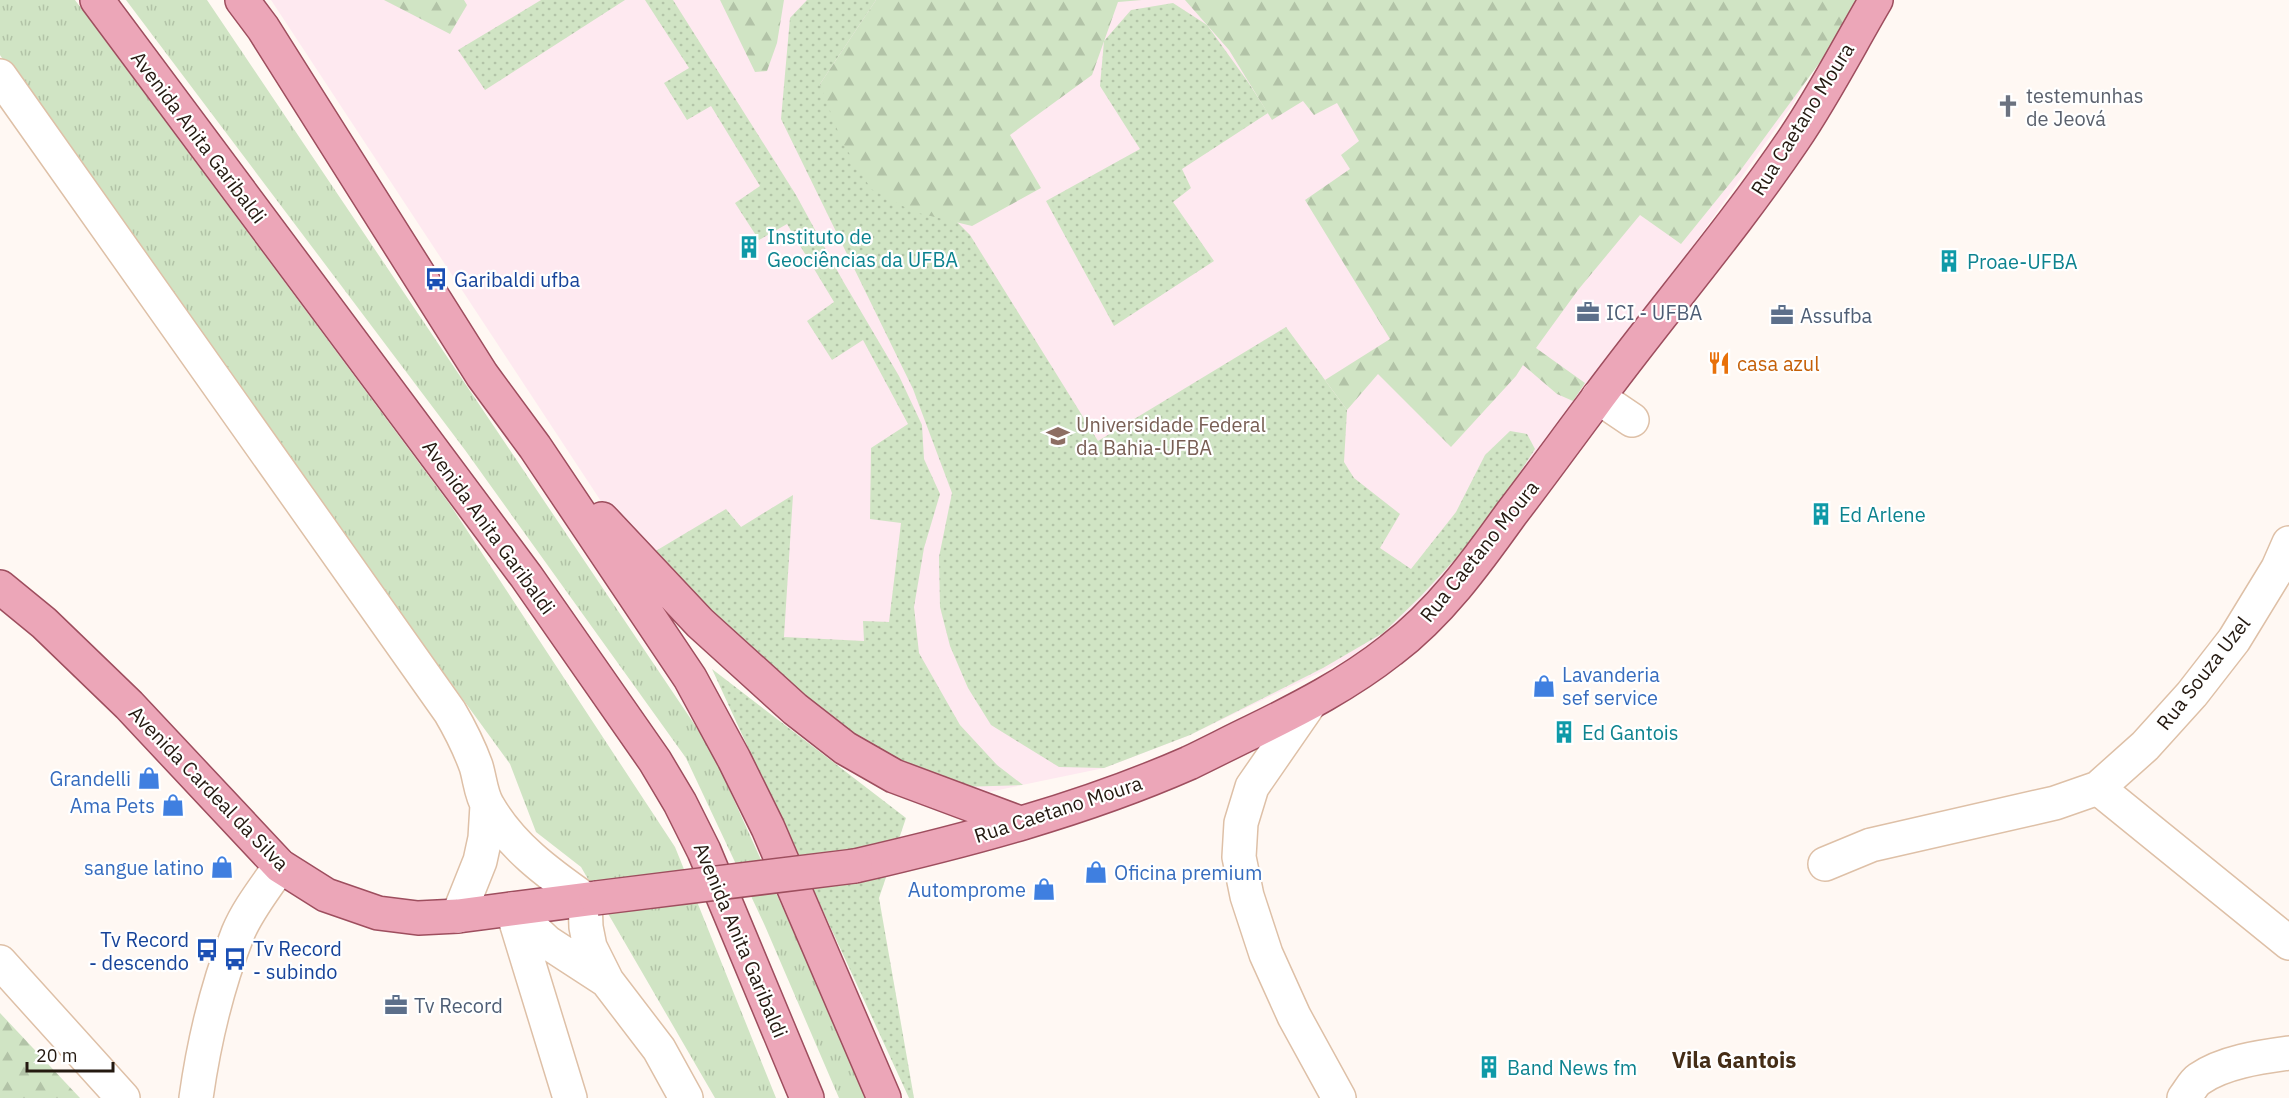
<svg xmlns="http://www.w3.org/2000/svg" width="2289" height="1098" font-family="'IBM Plex Sans',sans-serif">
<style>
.education{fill:#fee9f0}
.grass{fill:url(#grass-dots)}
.forest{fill:url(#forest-firs)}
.park{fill:url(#park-tufts)}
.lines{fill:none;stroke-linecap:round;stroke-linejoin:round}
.minor-casing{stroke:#dec0a7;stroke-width:36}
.major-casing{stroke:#9e4e5e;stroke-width:36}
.minor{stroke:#fff;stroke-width:33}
.major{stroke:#eca6b8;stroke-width:33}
.major-bridge-casing{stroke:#9e4e5e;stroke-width:36;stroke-linecap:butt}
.major-bridge{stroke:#eca6b8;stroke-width:33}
.labels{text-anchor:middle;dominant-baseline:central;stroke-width:4.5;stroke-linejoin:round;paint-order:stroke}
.worship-label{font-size:20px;fill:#5b616d;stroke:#fff;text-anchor:start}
.street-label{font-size:20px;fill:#241910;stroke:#fff}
.culture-label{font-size:20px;fill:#0d838f;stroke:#fff;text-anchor:start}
.transit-label{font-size:20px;fill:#164399;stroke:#fff;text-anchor:start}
.service-label{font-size:20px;fill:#4e5e75;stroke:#fff;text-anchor:start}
.food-label{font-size:20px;fill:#c56008;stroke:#fff;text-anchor:start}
.education-label{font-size:20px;fill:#785e54;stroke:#fff;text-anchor:start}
.shop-label{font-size:20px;fill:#366cbe;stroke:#fff;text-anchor:end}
.quarter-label{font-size:22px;font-weight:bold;fill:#442d17;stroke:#fff}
</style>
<defs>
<pattern id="grass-dots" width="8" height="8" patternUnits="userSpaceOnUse" patternTransform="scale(1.5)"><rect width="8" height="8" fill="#d0e4c4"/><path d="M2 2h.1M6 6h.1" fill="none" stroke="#b2c3a7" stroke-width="1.8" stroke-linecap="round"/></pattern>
<pattern id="forest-firs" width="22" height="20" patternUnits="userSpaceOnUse" patternTransform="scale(1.5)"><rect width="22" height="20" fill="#d0e4c4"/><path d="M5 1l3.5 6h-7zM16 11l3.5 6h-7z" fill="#b2c3a7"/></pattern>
<pattern id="park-tufts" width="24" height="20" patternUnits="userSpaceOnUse" patternTransform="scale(1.5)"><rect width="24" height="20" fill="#d0e4c4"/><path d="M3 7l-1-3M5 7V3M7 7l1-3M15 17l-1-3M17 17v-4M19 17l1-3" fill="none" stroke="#b2c3a7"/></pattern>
</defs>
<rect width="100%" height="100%" fill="#fff8f3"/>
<!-- education -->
<path class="education" d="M271 0H1852L1793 104 1619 351 1496 521 1405 616 1350 658 1190 735 1104 768 936 803 821 735 614 521Z"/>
<!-- grass -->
<path class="grass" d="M541 0H625L485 90 458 50Z
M645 0H673L796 195 843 281 899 376 922 425 924 459 940 494 924 548 914 607 919 653 960 725 997 765 1023 785 926 788 854 746 767 666 654 552 726 509 741 527 793 495 784 637 864 641 863 621 889 622 901 523 870 519 871 448 908 424 863 340 832 360 807 321 834 302 787 224 759 240 735 203 760 186 711 106 687 120 664 83 689 68Z
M807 0H876L820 84 970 235 1098 441 1286 327 1347 410 1344 462 1354 478 1400 514 1380 548 1411 569 1456 512 1485 455 1510 431 1527 434 1535 449 1483 529 1421 596 1383 633 1323 668 1190 735 1104 768 1059 767 991 725 968 688 950 646 940 607 939 557 952 493 913 389 781 119 790 18Z
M1173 3 1207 25 1248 82 1268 113 1182 169 1191 188 1173 202 1214 261 1114 326 1046 201 1140 149 1100 86 1104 41 1131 10Z
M712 669 906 818 879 898 914 1098H909Z"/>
<!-- forest -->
<path class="forest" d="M384 0H464L467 5 450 34Z
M720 0H784L777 43 767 71 755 72Z
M876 0H1142L1118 2 1092 75 1010 135 1041 188 972 226 914 212 871 189 841 140 820 84Z
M1185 0H1862L1854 16 1740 171 1681 244 1640 215 1578 290 1536 348 1585 383 1573 401 1557 394 1523 365 1516 376 1451 447 1378 374 1347 410 1325 380 1390 339 1305 200 1350 169 1341 155 1359 141 1337 103 1314 115 1303 101 1272 120 1229 50Z
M0 1013 80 1098H0Z"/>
<!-- park -->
<path class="park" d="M0 0H75L451 506 675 847 776 1098H715L581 867 536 832 510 764 371 573 127 247 0 55Z
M126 0H207L711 749 836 1026 865 1098H839L765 926 686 758 465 450Z"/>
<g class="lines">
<!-- minor casing -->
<g class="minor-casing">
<path id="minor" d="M0 76 450 712C460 729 469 747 476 766 480 779 481 795 488 806 511 846 548 873 585 899L586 927 590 947 607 981 659 1049 686 1098
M1598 397 1632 420
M1310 703 1252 787 1241 823 1239 857 1247 896 1266 954 1294 1016 1339 1098
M2098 788 2289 943
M1825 864 1871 845 2055 803 2098 788 2145 746 2192 694 2234 640 2278 568 2289 543
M512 909 570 1098
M513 910 547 942 607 981
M458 916 480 861 485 838 487 805
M0 962 123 1098
M196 1098C204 1041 217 986 238 933 248 909 266 887 280 866
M2184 1098C2189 1092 2193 1083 2199 1079 2223 1062 2260 1057 2289 1053"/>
</g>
<!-- major casing -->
<g class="major-casing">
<path id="major" d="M97 0 526 576 655 761 680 803 704 851 807 1098
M242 0 263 28 482 375 535 447 690 678 734 759 768 828 884 1098
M602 519 700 623 795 709 845 748 894 776 1020 823
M0 587 44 623 129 705 280 866 326 895 378 913 418 918 458 916 596 898
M855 866C968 840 1082 810 1189 763 1210 753 1231 742 1252 732 1301 708 1348 684 1391 650 1439 614 1476 563 1511 514 1538 479 1564 443 1591 407 1657 317 1731 232 1794 139 1824 95 1849 46 1876 0"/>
</g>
<!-- minor -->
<use href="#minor" class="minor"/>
<!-- major -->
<use href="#major" class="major"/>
<!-- major-bridge casing -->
<g class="major-bridge-casing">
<path id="major-bridge" d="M596 898 855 866"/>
</g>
<!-- major-bridge -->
<use href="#major-bridge" class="major-bridge"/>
</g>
<!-- icons -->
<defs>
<g id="church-bare" transform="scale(1.8)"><path d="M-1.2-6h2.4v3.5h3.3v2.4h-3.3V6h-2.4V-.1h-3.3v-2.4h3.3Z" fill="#6b7280" stroke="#fff" stroke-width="2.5" paint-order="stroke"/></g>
<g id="building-bare" transform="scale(1.8)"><path d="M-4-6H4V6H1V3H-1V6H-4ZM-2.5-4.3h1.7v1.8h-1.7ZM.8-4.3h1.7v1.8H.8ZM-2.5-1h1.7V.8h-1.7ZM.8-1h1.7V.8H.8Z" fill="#0f9aa8" stroke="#fff" stroke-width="2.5" paint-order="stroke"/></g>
<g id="bus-bare" transform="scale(1.8)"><path d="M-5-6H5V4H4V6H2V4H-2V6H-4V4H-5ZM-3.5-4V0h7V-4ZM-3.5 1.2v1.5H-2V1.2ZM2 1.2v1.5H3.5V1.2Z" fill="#1a4fb4" stroke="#fff" stroke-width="2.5" paint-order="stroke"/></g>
<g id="office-bare" transform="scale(1.8)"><path d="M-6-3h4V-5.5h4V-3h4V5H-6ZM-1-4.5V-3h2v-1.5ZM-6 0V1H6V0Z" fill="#5c6f8a" stroke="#fff" stroke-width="2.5" paint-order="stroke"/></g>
<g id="restaurant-bare" transform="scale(1.8)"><path d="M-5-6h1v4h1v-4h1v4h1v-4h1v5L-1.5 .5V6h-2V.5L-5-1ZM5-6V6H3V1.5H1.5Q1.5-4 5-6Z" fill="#e8710a" stroke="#fff" stroke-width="2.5" paint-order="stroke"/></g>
<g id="university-bare" transform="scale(1.8)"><path d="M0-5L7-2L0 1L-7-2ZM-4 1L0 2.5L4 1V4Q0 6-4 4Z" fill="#8d6e63" stroke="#fff" stroke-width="2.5" paint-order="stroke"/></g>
<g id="shop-bare" transform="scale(1.8)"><path d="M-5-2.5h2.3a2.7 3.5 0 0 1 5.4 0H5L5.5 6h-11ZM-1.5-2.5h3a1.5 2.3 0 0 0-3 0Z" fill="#3f7fe0" stroke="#fff" stroke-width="2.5" paint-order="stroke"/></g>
</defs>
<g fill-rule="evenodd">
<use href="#church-bare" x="2008" y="106"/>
<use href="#building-bare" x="749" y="247"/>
<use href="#building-bare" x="1949" y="261"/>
<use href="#bus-bare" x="436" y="279"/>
<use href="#office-bare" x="1588" y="312"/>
<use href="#office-bare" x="1782" y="315"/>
<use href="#restaurant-bare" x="1719" y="363"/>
<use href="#university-bare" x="1058" y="436"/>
<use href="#building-bare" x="1821" y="514"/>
<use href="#shop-bare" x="1544" y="686"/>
<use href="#building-bare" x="1564" y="732"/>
<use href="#shop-bare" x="149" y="778"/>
<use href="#shop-bare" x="173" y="805"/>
<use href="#shop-bare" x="222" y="867"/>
<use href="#shop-bare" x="1096" y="872"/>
<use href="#shop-bare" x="1044" y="889"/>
<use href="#bus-bare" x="207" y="950"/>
<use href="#bus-bare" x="235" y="959"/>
<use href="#office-bare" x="396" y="1005"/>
<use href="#building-bare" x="1489" y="1067"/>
</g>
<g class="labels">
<!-- worship labels -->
<g class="worship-label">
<text x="2026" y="95">testemunhas<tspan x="2026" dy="23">de Jeová</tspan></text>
</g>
<!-- street labels -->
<g class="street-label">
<text transform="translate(1802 119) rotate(-58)">Rua Caetano Moura</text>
<text transform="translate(199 137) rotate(53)">Avenida Anita Garibaldi</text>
<text transform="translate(489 527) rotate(54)">Avenida Anita Garibaldi</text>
<text transform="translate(1479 551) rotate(-51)">Rua Caetano Moura</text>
<text transform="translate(2203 673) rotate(-52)">Rua Souza Uzel</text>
<text transform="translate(209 788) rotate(46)">Avenida Cardeal da Silva</text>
<text transform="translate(1058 809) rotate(-18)">Rua Caetano Moura</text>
<text transform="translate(741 940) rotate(67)">Avenida Anita Garibaldi</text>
</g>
<!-- culture labels -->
<g class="culture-label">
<text x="767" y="236">Instituto de<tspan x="767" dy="23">Geociências da UFBA</tspan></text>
<text x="1967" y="261">Proae-UFBA</text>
<text x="1839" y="514">Ed Arlene</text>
<text x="1582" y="732">Ed Gantois</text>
<text x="1507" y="1067">Band News fm</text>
</g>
<!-- transit labels -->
<g class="transit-label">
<text x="454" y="279">Garibaldi ufba</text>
<text x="189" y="939" text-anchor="end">Tv Record<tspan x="189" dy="23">- descendo</tspan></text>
<text x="253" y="948">Tv Record<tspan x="253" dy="23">- subindo</tspan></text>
</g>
<!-- service labels -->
<g class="service-label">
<text x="1606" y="312">ICI - UFBA</text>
<text x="1800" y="315">Assufba</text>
<text x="414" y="1005">Tv Record</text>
</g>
<!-- food labels -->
<g class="food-label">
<text x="1737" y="363">casa azul</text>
</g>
<!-- education labels -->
<g class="education-label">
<text x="1076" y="424">Universidade Federal<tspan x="1076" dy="23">da Bahia-UFBA</tspan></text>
</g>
<!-- shop labels -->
<g class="shop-label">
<text x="1562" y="674" text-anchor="start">Lavanderia<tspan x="1562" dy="23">sef service</tspan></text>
<text x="131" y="778">Grandelli</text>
<text x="155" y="805">Ama Pets</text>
<text x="204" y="867">sangue latino</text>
<text x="1114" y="872" text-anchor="start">Oficina premium</text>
<text x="1026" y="889">Automprome</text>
</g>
<!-- quarter labels -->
<g class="quarter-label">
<text x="1734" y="1059">Vila Gantois</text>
</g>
</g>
<!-- scale -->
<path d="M27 1062v9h86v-9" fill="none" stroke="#241910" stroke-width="3"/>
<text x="36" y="1062" font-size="18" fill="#241910" stroke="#ffffff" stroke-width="4.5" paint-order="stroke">20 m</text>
</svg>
